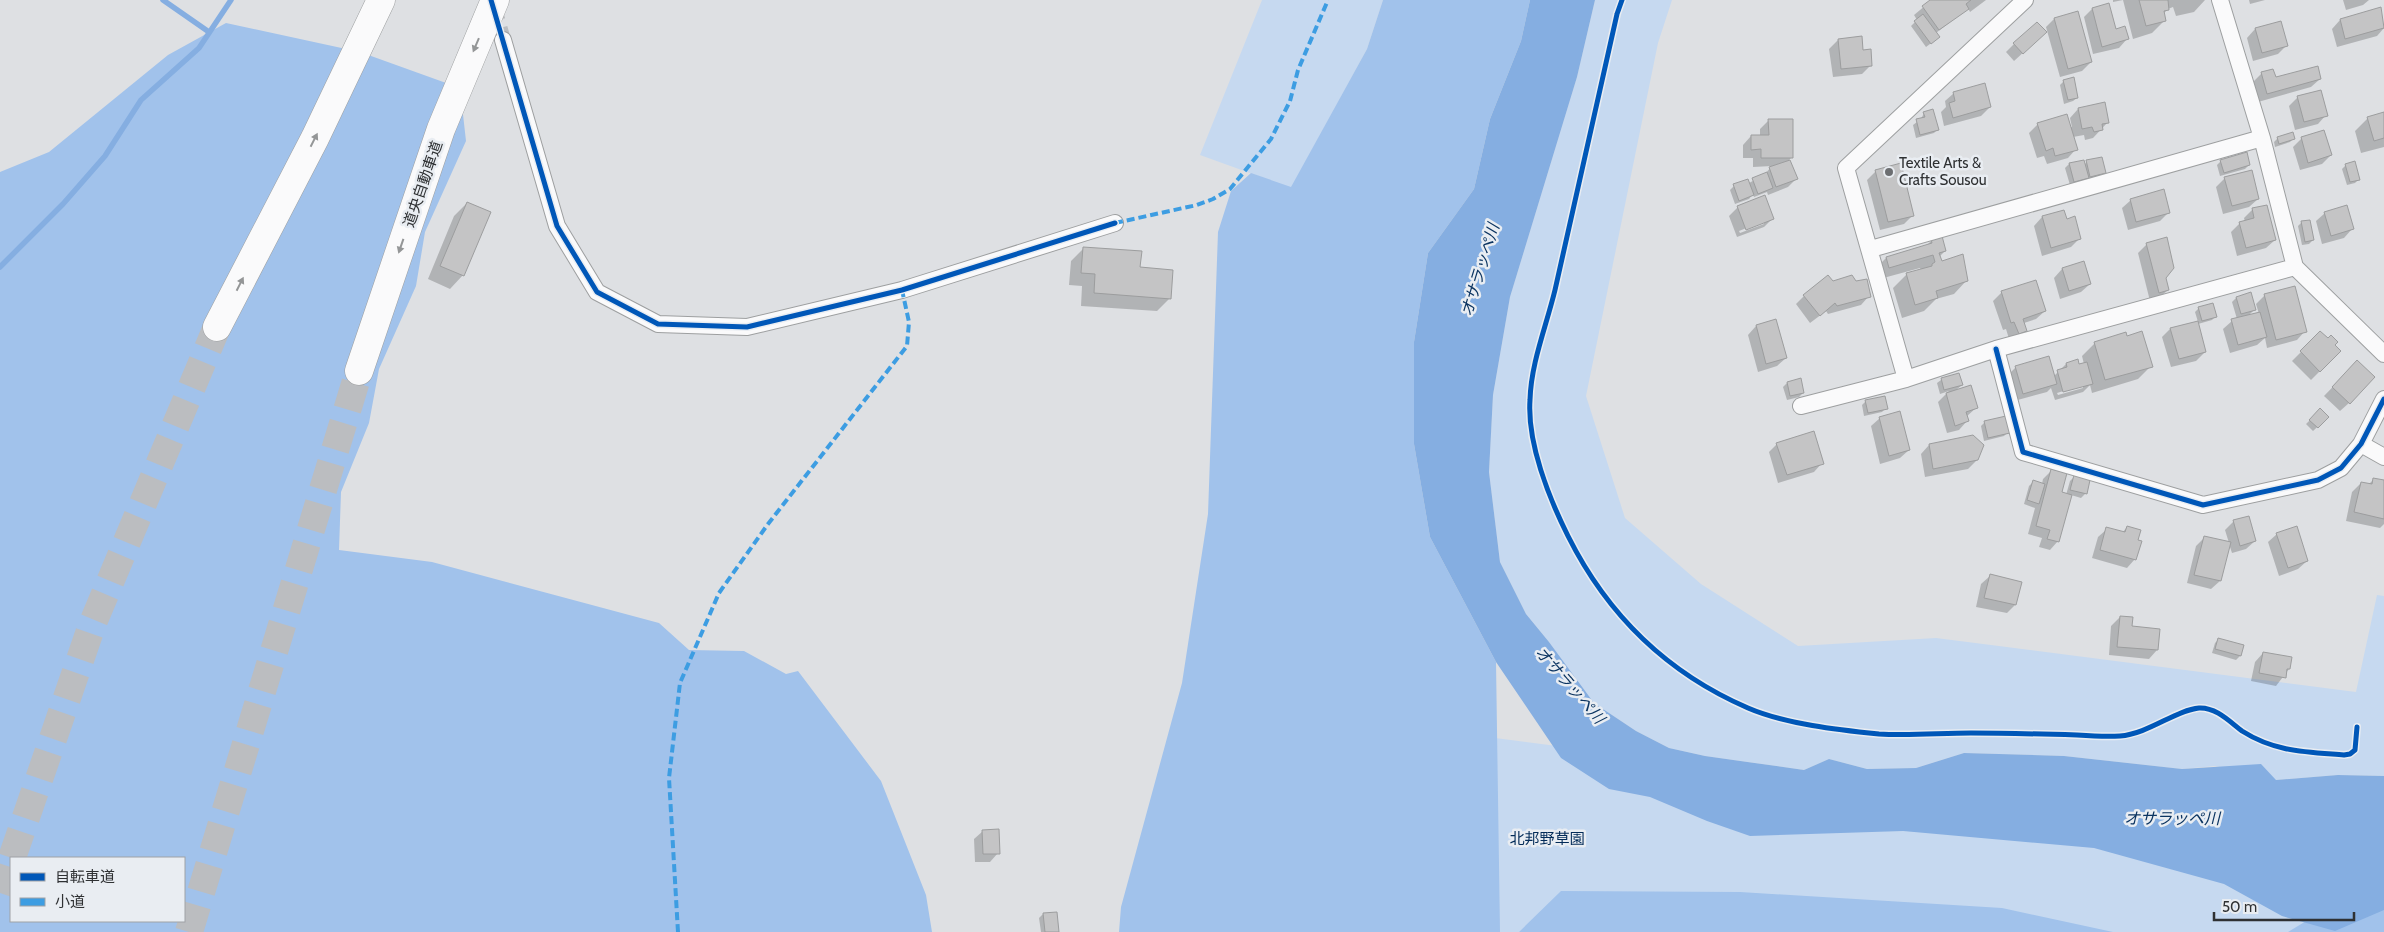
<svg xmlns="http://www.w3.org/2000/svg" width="2384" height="932" font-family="Cabin,'Noto Sans JP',sans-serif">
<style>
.green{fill:#c6d9f0}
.forest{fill:#a1c2eb;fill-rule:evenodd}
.water{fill:#85aee1}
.shadow{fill:#0003;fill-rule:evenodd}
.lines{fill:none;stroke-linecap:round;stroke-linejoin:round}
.stream{stroke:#85aee1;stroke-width:5.5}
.building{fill:#c4c4c5;stroke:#9c9d9e}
.street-tunnel{stroke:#bbbdc0;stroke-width:16;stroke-dasharray:16 8;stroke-linecap:butt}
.highway-tunnel{stroke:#bbbdc0;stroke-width:28;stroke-dasharray:28 14;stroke-linecap:butt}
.street-casing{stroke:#9d9fa0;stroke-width:18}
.highway-casing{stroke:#9d9fa0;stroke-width:29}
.street{stroke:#fafafb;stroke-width:16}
.highway{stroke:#fafafb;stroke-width:28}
.quiet{stroke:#3d9de2;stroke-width:4;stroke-dasharray:8 4;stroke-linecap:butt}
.cycleway-casing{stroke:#e9edf2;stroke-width:8}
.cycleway{stroke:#0057b8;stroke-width:5}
.oneway{fill:#949697}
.poi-dot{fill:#6c6e71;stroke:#e9edf2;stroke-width:2}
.labels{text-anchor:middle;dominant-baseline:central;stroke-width:5;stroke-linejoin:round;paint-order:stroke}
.poi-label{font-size:15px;fill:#2f3133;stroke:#e9edf2;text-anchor:start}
.street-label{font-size:15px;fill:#2f3133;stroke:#e9edf2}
.park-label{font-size:15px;fill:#022b58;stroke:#e9edf2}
.water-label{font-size:16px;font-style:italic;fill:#0b3461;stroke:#e9edf2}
</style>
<rect width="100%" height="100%" fill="#dee0e3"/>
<!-- green -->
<path class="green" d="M1262 0H1383L1367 49 1291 188 1200 155Z
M1595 0H1672L1658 43 1586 396 1625 518 1701 584 1798 646 1936 638 2356 692 2377 595 2384 596V776L2338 775 2276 780 2215 766 2182 769 2064 756 1964 753 1916 768 1867 769 1829 759 1804 770 1705 756 1669 748 1636 731 1594 703 1549 642 1526 614 1500 562 1489 472 1493 395 1510 297 1577 77Z
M1472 735 2384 854V932H1434Z"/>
<!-- forest -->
<path class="forest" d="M1383 0H1530L1521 41 1490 119 1474 189 1428 253 1414 342V444L1430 537 1496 662 1500 932H1119L1121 907 1182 683 1208 514 1218 232 1231 191 1251 173 1291 187 1367 49Z
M226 23 360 52 460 88 466 141 425 232 416 286 379 369 369 423 341 492 339 550 432 562 659 623 689 650 744 651 786 674 798 671 881 781 926 895 932 932H0V172L49 152 168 55ZM11 858H184V921H11Z
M2384 874V932H2288Z
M1561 891 1740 892 2002 908 2113 932H1519Z"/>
<!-- water -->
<path class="water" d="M1530 0H1595L1577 77 1510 297 1493 395 1489 472 1500 562 1526 614 1549 642 1594 703 1636 731 1669 748 1705 756 1804 770 1829 759 1867 769 1916 768 1964 753 2064 756 2182 769 2261 764 2276 780 2338 775 2384 776V910L2335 931 2282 916 2224 884 2094 848 1903 831 1750 836 1707 821 1650 797 1609 789 1561 758 1496 662 1430 537 1414 444V342L1428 253 1474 189 1490 119 1521 41Z"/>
<!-- shadow -->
<path class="shadow" d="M1932 0H1986L1970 12 1968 8 1936 33 1934 41 1926 47 1911 26 1917 20 1914 15Z
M2113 0H2205L2194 12 2176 16 2173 7 2168 9 2163 14 2165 20 2152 33 2133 39 2123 0 2113 2Z
M2249 0H2265L2250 4Z
M2343 0H2369L2363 5 2346 10Z
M2092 9 2127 39 2119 48 2093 54 2084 17Z
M2380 9 2384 28 2377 36 2337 47 2332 29 2340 20Z
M2054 19 2091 62 2082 71 2060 77 2046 27Z
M2255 29 2286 46 2278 54 2253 61 2247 38Z
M1838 40 1862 51 1871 65 1862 74 1833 77 1829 49Z
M2036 41 2014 61 2006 52 2014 44Z
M2262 73 2275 79H2320L2311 87 2258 102 2253 82Z
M2064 81 2077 98 2073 101 2064 104 2060 85Z
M1954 93 1990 107 1981 116 1944 126 1941 112 1946 107 1945 101Z
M2297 98 2326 115 2318 124 2295 130 2289 106Z
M2078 109 2108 122 2093 138 2085 140 2084 135 2073 137 2076 149 2068 158 2047 164 2044 156 2037 158 2029 133 2038 124 2072 127 2070 118Z
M1924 113 1938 129 1934 133 1916 138 1913 125 1921 119Z
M2384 113V147L2361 153 2355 131 2368 118Z
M1769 120 1792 157 1789 160 1796 179 1788 187 1768 195 1767 192 1754 197 1753 194 1749 199 1735 204 1730 190 1734 186 1749 183 1764 175 1772 166 1753 167V158H1743V145L1751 136H1760V129Z
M2278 138H2294L2290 142 2275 147 2274 142Z
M2302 138 2331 155 2322 164 2300 170 2293 147Z
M2221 161 2249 165 2245 169 2220 176 2217 165Z
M2087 162 2105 172 2101 176 2070 185 2065 168 2069 164 2084 165Z
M2346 165 2359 179 2355 183 2347 185 2342 169Z
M1876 171 1913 215 1904 224 1880 230 1867 180Z
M2225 178 2258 199 2249 207 2223 214 2216 187Z
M2131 200 2169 212 2160 221 2128 230 2122 208Z
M467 203 489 213 463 275 450 289 428 279 454 216Z
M1738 207 1773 218 1764 227 1737 237 1729 216ZM1764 221V224L1740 233 1739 231Z
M2252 210 2275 240 2266 248 2237 256 2231 232 2240 223 2245 222 2244 218Z
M2325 213 2352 229 2344 238 2322 244 2316 221Z
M2042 217 2080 238 2071 247 2042 256 2034 226Z
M2302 222 2313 240 2309 244 2302 245 2298 226Z
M1932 240 1945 251 1939 257 1941 262 1967 280 1954 294 1936 299 1924 311 1902 318 1893 288 1907 274 1921 270 1920 268 1876 280 1873 271 1886 258 1925 247Z
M2147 244 2165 278 2168 290 2159 298 2150 301 2138 253Z
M1084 248 1139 268 1170 298 1157 311 1081 306 1082 286 1069 285 1071 261Z
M2062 269 2090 284 2081 292 2060 299 2054 278Z
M1832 283 1869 296 1861 305 1828 314 1826 311 1810 323 1796 304 1804 296Z
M2002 292 2045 311 2036 319 2024 323 2026 331 2017 339 2010 342 2006 329 2003 330 1993 301Z
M2265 295 2305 331 2297 340 2267 348 2265 338 2257 345 2230 353 2223 329 2232 321 2237 319 2232 302 2236 298 2254 310 2248 316 2259 314 2256 304Z
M2199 308 2216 316 2212 320 2198 324 2205 352 2196 361 2171 367 2162 337 2170 329 2198 322 2195 312Z
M1756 326 1786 358 1777 366 1758 372 1748 335Z
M2320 333 2340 351 2311 380 2292 361Z
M2095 343 2151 366 2138 379 2092 393 2090 385 2083 392 2055 400 2051 388 2047 392 2014 401 2007 376 2016 367 2054 376 2066 364 2077 361 2078 366 2084 364 2082 356ZM2083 385V388L2058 395 2057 393Z
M2357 362 2349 403 2340 411 2324 396Z
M1941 380 1962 385 1955 391 1976 408 1966 417 1967 421 1959 430 1947 433 1938 402 1949 391 1940 394 1937 383Z
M1787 383 1803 393 1799 397 1787 400 1783 387Z
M1866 401 1886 408 1882 412 1864 416 1862 405Z
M2320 410 2328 417 2313 431 2306 424Z
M1880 418 1909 450 1900 458 1880 464 1871 426Z
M1985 422 2008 432 2004 436 1984 441 1981 426Z
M1973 437 1977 460 1968 469 1925 477 1921 454 1929 445Z
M1777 444 1822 463 1814 472 1778 483 1769 452Z
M2052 470 2060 493 2066 495 2070 481 2074 477 2085 494 2081 498 2071 495 2058 541 2050 550 2039 547 2042 538 2028 534 2035 508 2024 504 2029 486 2033 482 2042 484 2043 479Z
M2374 479 2384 481V524L2380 528 2346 521 2352 492 2361 483 2368 485Z
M2248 517 2255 541 2246 549 2232 553 2229 544 2220 581 2211 589 2187 583 2196 546 2205 537 2229 543 2225 530 2233 522Z
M2127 527 2137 541 2135 559 2127 568 2092 558 2098 537 2107 529 2122 533Z
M2277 534 2307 561 2298 569 2279 576 2268 542Z
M1990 576 2015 605 2007 613 1976 607 1981 584Z
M2120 617 2157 650 2149 659 2109 655 2111 626Z
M2219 639 2243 646 2240 656 2236 660 2212 653 2215 643Z
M2263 653 2289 669 2276 686 2251 681 2255 662Z
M983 831 998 853 990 862H975L974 839Z
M1043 914 1057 932H1041L1039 918Z"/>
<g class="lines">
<!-- stream -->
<path class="stream" d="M163 0 209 32
M0 267 63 204 105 156 141 100 199 48 231 0"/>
</g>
<!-- building -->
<path class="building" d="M1930 0H1971L1966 4 1969 9 1939 30 1922 6Z
M2139 0H2168L2169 10 2164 11 2166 21 2146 26Z
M2109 3 2116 29 2125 26 2129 39 2102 47 2092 8Z
M2381 7 2384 28 2345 39 2340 19Z
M2078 11 2092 62 2068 69 2054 18Z
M1923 14 1940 37 1931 44 1914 21Z
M2281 21 2288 46 2262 53 2255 28Z
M2037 22 2047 32 2023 54 2013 43Z
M1862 36 1863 50 1871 49 1872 66 1841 69 1838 39Z
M2318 66 2321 79 2267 94 2261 72 2273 69 2276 77Z
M2074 77 2078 98 2068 100 2063 80Z
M1985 83 1991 107 1953 118 1949 103 1955 101 1953 92Z
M2321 90 2328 116 2304 122 2297 96Z
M2105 102 2109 123 2102 124 2103 130 2094 132 2092 127 2082 129 2078 108Z
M1933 109 1939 130 1920 135 1916 119 1925 117 1923 112Z
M2384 112V138L2374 141 2367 117Z
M2067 114 2078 150 2055 156 2053 148 2046 151 2037 123Z
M1768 119H1793V158H1761V149L1751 150V135H1769Z
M2324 130 2332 155 2308 163 2301 137Z
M2293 132 2295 139 2279 144 2277 137Z
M2247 152 2250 165 2224 173 2220 160Z
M2102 157 2106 173 2090 177 2086 160Z
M1790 160 1798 179 1776 187 1769 167Z
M2084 160 2089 178 2074 182 2069 163Z
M2355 161 2360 180 2350 182 2345 164Z
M1901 163 1914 216 1888 222 1875 170Z
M2252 170 2259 199 2232 206 2224 177Z
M1767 172 1773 188 1758 194 1752 178Z
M1748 179 1754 195 1739 201 1733 184Z
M2164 189 2170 213 2136 222 2130 199Z
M1765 195 1774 219 1746 230 1737 206Z
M467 202 491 212 464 276 440 266Z
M2267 205 2276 240 2246 248 2239 222 2254 218 2252 208Z
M2347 205 2354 229 2331 236 2324 212Z
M2064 210 2067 219 2075 216 2081 239 2051 248 2042 216Z
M2310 220 2314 240 2305 242 2301 221Z
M1942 236 1946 251 1939 253 1942 261 1963 254 1968 281 1936 291 1938 298 1915 305 1906 273 1932 266V264L1935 262 1933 255 1889 268 1886 257 1932 243 1931 239Z
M2167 237 2174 268 2166 278 2169 290 2159 293 2146 243Z
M1083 247 1142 251 1140 267 1173 270 1171 299 1094 293 1095 274 1081 273Z
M2084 261 2091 284 2069 291 2062 268Z
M1828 275 1833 281 1852 275 1856 281 1867 279 1871 297 1837 306 1835 303 1820 316 1803 295Z
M2036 280 2046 311 2023 319 2027 331 2019 334 2014 322 2011 323 2001 291Z
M2295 286 2307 332 2276 340 2264 294Z
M2251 292 2256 310 2241 314 2236 297Z
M2213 303 2217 317 2202 321 2198 307Z
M2260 312 2267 337 2238 345 2231 319Z
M1776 319 1787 358 1766 364 1756 325Z
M2198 321 2206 352 2179 359 2170 328Z
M2142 331 2153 367 2105 380 2094 342 2126 332 2127 336Z
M2320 331 2328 338 2331 335 2338 342 2335 345 2341 351 2320 372 2300 351Z
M2049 356 2057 384 2023 394 2015 366Z
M2078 359 2079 364 2087 362 2093 384 2063 392 2057 370 2067 367 2066 363Z
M2357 360 2375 377 2350 404 2332 387Z
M1959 373 1963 385 1944 390 1941 378Z
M1801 378 1804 393 1790 396 1787 382Z
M1971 385 1978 408 1966 412 1969 421 1955 426 1946 393Z
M1885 396 1888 409 1868 413 1865 400Z
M2320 408 2329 417 2318 428 2309 420Z
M1900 411 1910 450 1889 456 1879 417Z
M2006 416 2010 433 1988 438 1984 421Z
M1814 431 1824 464 1787 475 1776 443Z
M1973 435 1984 445 1978 460 1933 469 1929 444Z
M2051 469 2067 473 2062 492 2072 495 2059 542 2047 539 2050 530 2036 526Z
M2074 475 2090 480 2087 494 2070 490Z
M2373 478 2384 480V519L2354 512 2361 482 2372 484Z
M2033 480 2045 484 2039 504 2027 500Z
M2249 516 2256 541 2240 546 2233 520Z
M2127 526 2141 530 2138 540 2142 541 2136 560 2100 550 2106 527 2125 532Z
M2297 526 2308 561 2288 568 2276 533Z
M2204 536 2231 542 2221 581 2194 575Z
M1990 574 2022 582 2016 605 1984 598Z
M2120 616 2133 617 2132 626 2160 629 2158 650 2117 647Z
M2218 638 2244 645 2241 656 2215 649Z
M2263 652 2292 657 2290 669H2287L2286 678 2259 673Z
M999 829 1000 854H983L982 830Z
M1057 912 1059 932H1045L1043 913Z"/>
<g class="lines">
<!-- street-tunnel -->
<path class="street-tunnel" d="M493 5 503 40"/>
<!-- highway-tunnel -->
<path class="highway-tunnel" d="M12 858 92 625 217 327
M0 893 11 861
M189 932 359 371"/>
<!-- street casing -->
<g class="street-casing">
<path id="street" d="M2220 0 2262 138 2295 267 2384 354
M503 40 557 226 597 292 658 324 747 327 902 290 1115 223
M1871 249 2262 138
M1996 349 2023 452 2203 505 2318 480 2341 468 2361 444 2384 399
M1906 379 1846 168 2025 0
M1801 406 1906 379 1996 349 2295 267
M2361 444 2384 457"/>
</g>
<!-- highway casing -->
<g class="highway-casing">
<path id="highway" d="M217 327 315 138 381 0
M359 371 441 129 495 0"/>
</g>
<!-- street -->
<use href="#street" class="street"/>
<!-- highway -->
<use href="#highway" class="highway"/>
<!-- quiet -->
<path class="quiet" d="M1115 223 1197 205 1213 199 1230 189 1271 139 1290 101 1298 70 1328 0
M678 932 669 778 680 683 719 593 768 524 907 346 909 322 902 290"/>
<!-- cycleway casing -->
<g class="cycleway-casing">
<path id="cycleway" d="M491 0 557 226 597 292 658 324 747 327 902 290 1115 223
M1622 0 1617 14C1596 106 1575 198 1555 290 1546 327 1531 363 1530 400 1527 443 1549 498 1568 536 1607 614 1667 673 1748 708 1785 724 1839 730 1879 734 1909 736 1941 733 1971 733 2007 733 2042 734 2077 735 2091 736 2106 737 2120 736 2148 734 2176 710 2199 708 2216 707 2230 722 2242 731 2275 752 2306 752 2344 755L2350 754 2355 750 2357 727
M1996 349 2023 452 2203 505 2318 480 2341 468 2361 444 2384 399"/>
</g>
<!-- cycleway -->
<use href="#cycleway" class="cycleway"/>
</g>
<!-- one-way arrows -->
<defs><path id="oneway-solid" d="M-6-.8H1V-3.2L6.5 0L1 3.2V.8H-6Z" transform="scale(1.25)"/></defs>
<g class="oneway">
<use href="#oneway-solid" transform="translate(476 45) rotate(113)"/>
<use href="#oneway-solid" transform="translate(314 140) rotate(-63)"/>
<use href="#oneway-solid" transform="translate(401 246) rotate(109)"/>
<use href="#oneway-solid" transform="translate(240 284) rotate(-63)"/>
</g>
<!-- markers -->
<circle class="poi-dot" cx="1889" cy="172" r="5"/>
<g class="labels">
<!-- poi labels -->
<g class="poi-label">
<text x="1899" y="163">Textile Arts &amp;<tspan x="1899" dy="17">Crafts Sousou</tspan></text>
</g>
<!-- street labels -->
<g class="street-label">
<text transform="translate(423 184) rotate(-71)">道央自動車道</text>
</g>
<!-- park labels -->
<g class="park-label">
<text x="1547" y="839">北邦野草園</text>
</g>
<!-- water labels -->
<g class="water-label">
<text transform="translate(1480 270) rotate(-73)">オサラッペ川</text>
<text transform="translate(1570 685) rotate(49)">オサラッペ川</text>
<text x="2172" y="818">オサラッペ川</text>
</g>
</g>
<!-- legend -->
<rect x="10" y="857" width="175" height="65" fill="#e9edf2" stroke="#9fa2a6"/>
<rect x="20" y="873" width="25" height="8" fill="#0057b8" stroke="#9fa2a6"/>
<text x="55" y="882" font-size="15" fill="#2f3133">自転車道</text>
<rect x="20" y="898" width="25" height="8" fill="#3d9de2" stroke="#9fa2a6"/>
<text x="55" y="907" font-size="15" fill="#2f3133">小道</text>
<!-- scale -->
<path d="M2214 912v8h140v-8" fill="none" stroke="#2f3133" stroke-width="2.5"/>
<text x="2222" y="912" font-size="15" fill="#2f3133" stroke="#e9edf2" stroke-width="4" paint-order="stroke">50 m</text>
</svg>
